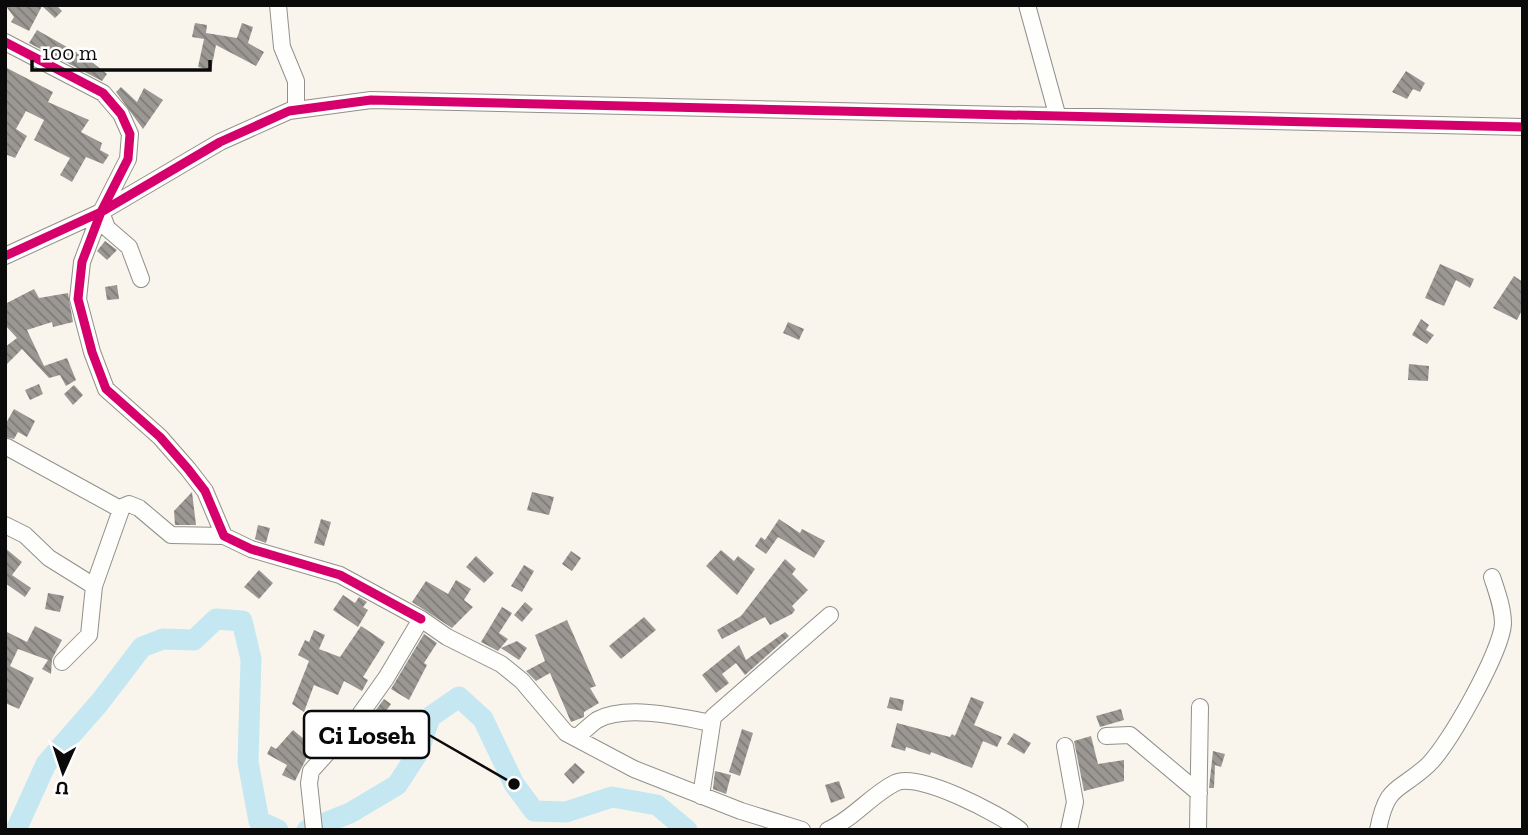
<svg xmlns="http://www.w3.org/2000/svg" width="1528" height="835" font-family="'Zilla Slab',serif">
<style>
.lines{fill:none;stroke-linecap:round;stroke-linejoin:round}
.river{stroke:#c5e7f1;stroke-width:21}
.building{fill:url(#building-back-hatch)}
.minor-casing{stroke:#92908c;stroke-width:18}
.minor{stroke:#fefefc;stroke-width:16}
.cycleway-casing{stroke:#fff;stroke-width:13}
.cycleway{stroke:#d6006c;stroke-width:9}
.leader{fill:none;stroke:#0a0a0a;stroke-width:2.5}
.callout-dot{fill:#0a0a0a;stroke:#fff;stroke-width:2.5}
.callout{fill:#fff;stroke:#0a0a0a;stroke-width:2.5}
.callout-label{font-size:26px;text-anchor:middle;font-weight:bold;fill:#0a0a0a}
</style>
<defs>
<pattern id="building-back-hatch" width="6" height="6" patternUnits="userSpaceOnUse" patternTransform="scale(1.75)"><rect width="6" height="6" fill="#9b9894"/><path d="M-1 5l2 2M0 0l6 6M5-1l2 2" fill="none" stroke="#7d7a77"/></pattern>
</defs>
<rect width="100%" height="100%" fill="#f9f5ed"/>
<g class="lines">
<!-- river -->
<path class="river" d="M16 830 46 764 100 702 142 647 163 639 194 640 216 619 242 621 251 659 248 762 259 821 278 830
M307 830 350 813 397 785 418 753 430 717 459 697 483 719 514 784 534 811 566 812 612 797 657 805 687 830"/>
</g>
<!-- building -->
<path class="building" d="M5 5H56L62 11 55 18 42 6 29 31 11 22 14 17Z
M195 23 207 25 206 33 237 38 242 23 253 27 248 43 264 52 256 66 216 45 211 70 198 67 204 39 192 37Z
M37 30 88 59 107 74 102 81 29 43Z
M5 67 53 92 48 102 89 120 81 132 102 143 100 150 109 155 103 164 86 157 72 182 60 175 70 158 34 140 44 120 26 111 16 129 27 136 15 158 5 154Z
M1406 71 1425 83 1420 92 1413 89 1407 99 1392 92Z
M121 87 137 102 144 88 163 100 143 129 116 92Z
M105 241 117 250 107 260 97 251Z
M1440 264 1474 279 1470 288 1456 280 1444 306 1425 298Z
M1514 276 1523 282V308L1517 320 1493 308Z
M117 285 119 299 107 300 105 287Z
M34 289 39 298 68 293 73 322 53 327 52 322 27 330 44 366 67 358 76 380 66 386 60 375 49 378 22 349 5 366V347L17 338 5 325V304Z
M1421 319 1429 325 1426 330 1434 335 1427 344 1412 335Z
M788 322 804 329 799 340 783 333Z
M1409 364 1429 366 1428 381 1408 380Z
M39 384 43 394 30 400 25 390Z
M74 385 83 395 73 405 64 394Z
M14 409 35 421 27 437 18 432 14 439 5 437V425Z
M192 492 196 525H175L174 511Z
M532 492 554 497 549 515 527 510Z
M321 519 331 522 324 546 314 543Z
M779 519 800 533 802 529 825 541 814 558 778 537 766 554 755 546 761 537 765 540Z
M258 525 270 528 266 543 255 539Z
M5 548 22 562 12 575 31 588 25 597 5 583Z
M721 550 734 561 738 556 755 569 737 595 706 566Z
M571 551 581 558 572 571 562 564Z
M476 556 494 573 484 583 466 567Z
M785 559 796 569 792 574 808 590 792 606 795 610 792 614 770 625 765 617 722 639 717 630 741 616Z
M524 565 534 571 522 592 511 586Z
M259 570 273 583 259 599 244 587Z
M456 580 471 589 464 600 473 607 452 628 412 602 426 581 448 594Z
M48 593 64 596 60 612 45 609Z
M343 595 355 603 359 597 367 602 363 607 368 610 358 627 333 610Z
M525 602 533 609 522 622 514 615Z
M502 607 512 613 499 633 508 639 498 651 481 642Z
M644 617 656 630 621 659 609 646Z
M567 620 596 686 590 688 599 703 584 712V717L571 722 550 673 536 681 526 671 545 661 535 635Z
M35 626 62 640 52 659 51 674 42 669 48 660 18 649 10 666 34 678 19 709 5 703V631L27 642Z
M361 626 385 642 363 677 368 680 362 691 344 681 338 695 314 685 304 712 292 704 309 661 298 655 305 640 309 642 314 630 325 635 319 649 340 657Z
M785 632 789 636 745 675 736 663 722 674 729 683 716 693 702 675 739 645 746 660Z
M424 634 437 643 424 663 427 665 409 700 391 689Z
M517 641 527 648 519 660 501 648Z
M890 697 904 700 902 711 887 708Z
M971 697 984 702 974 725 1002 737 997 747 983 741 972 768 931 752 930 755 906 747 905 751 891 747 897 723 950 737 952 734 955 736Z
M384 699 391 704 371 733 379 738 364 754 352 742Z
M1121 709 1124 720 1100 727 1096 716Z
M742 729 753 733 740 776 729 772Z
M293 730 316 749 307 757 295 781 282 775 287 765 267 754 271 746 276 749Z
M1014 733 1031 743 1024 754 1007 744Z
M1091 736 1098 764 1124 760V781L1084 791 1074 741Z
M1213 751 1225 754 1221 767 1215 765 1214 788H1209Z
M575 763 585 772 573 784 564 774Z
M715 771 731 775 726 794 713 789Z
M839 781 845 798 831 803 825 785Z"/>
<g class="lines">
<!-- minor casing -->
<g class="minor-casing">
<path id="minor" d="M278 5 282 47 296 81V110
M1027 5 1057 114
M5 42 103 93 121 114 130 134 128 159 101 212 82 262 78 299 92 352 106 389 160 437 188 469 205 491 224 536 251 549 340 575 421 619
M101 212 107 228 129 247 141 279
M5 256 101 212 220 142 289 111 371 100 1523 127
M7 447 120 509
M5 525 25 535 49 558 94 586
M62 662 89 635 94 586 122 507 129 504 139 508 171 535 224 536
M1106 736 1130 735 1199 793
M576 738C583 732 590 725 597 720 626 704 681 717 711 723
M1065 746 1075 802 1069 830
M701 796 713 717 830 615
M314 830 309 783 311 771 354 723 386 678 421 619 447 637 501 664 522 681 566 733 634 769 741 811 802 830
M828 830C853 819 871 795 895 783 918 771 999 814 1020 830
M1198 830 1200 707
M1378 830C1387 783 1398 793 1428 765 1449 745 1501 652 1503 624 1503 608 1497 592 1492 577"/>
</g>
<!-- minor -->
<use href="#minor" class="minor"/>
<!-- cycleway casing -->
<g class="cycleway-casing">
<path id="cycleway" d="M5 42 103 93 121 114 130 134 128 159 101 212 82 262 78 299 92 352 106 389 160 437 188 469 205 491 224 536 251 549 340 575 421 619
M5 256 101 212 220 142 289 111 371 100 1523 127"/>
</g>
<!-- cycleway -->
<use href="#cycleway" class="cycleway"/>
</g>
<!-- callouts -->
<path class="leader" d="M514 784L429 735"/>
<circle class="callout-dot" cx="514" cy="784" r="7"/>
<rect class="callout" x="304" y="711" width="125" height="47" rx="7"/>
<g class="callout-label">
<text x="367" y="744">Ci Loseh</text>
</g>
<!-- border -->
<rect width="1528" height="835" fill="none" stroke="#0a0a0a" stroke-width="14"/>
<!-- north arrow -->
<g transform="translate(63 772) rotate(183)" stroke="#ffffff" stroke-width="5" paint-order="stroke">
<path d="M0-5L12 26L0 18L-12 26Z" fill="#0a0a0a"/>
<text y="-10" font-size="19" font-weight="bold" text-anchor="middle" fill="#0a0a0a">U</text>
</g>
<!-- scale -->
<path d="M32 60v10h178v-10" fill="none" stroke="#0a0a0a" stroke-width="3.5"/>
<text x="42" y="60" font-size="21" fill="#0a0a0a" stroke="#ffffff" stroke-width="5" paint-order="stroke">100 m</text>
</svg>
